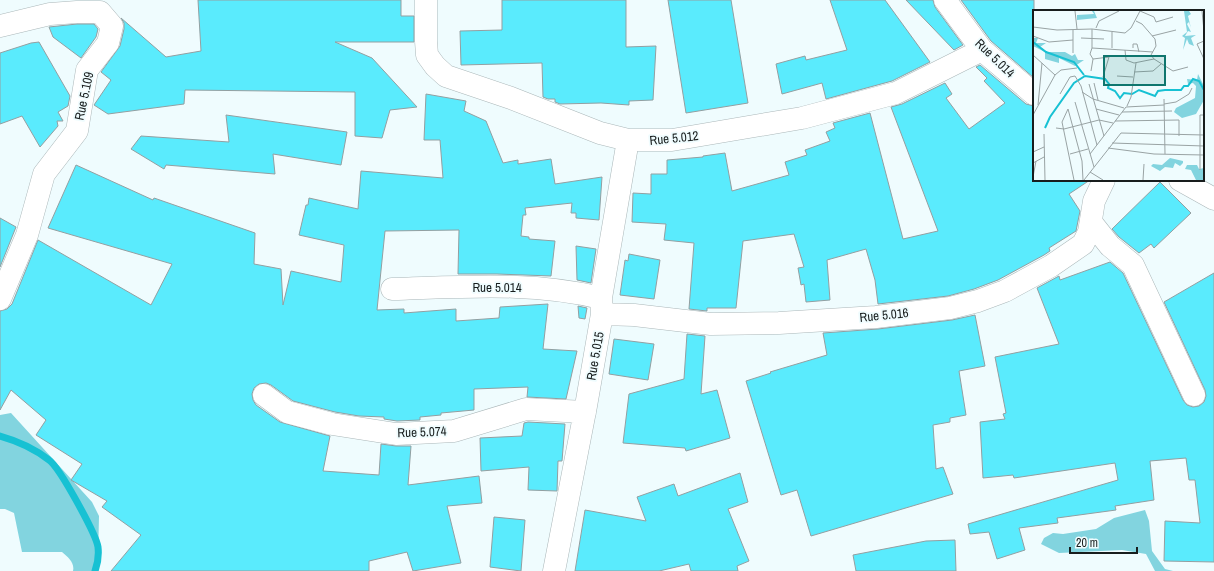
<svg xmlns="http://www.w3.org/2000/svg" width="1214" height="571" font-family="'Archivo Narrow',sans-serif">
<style>
.green{fill:#82d4df}
.lines{fill:none;stroke-linecap:round;stroke-linejoin:round}
.stream{stroke:#17c1d3;stroke-width:7}
.building{fill:#5aebfd;stroke:#939fa1}
.minor-casing{stroke:#abb7b9;stroke-width:23}
.minor{stroke:#fff;stroke-width:22}
.labels{text-anchor:middle;dominant-baseline:central;stroke-width:3.5;stroke-linejoin:round;paint-order:stroke}
.street-label{font-size:13px;fill:#181d1d;stroke:#effcfe}
.inset-river{fill:none;stroke:#17c1d3;stroke-width:2}
.inset-road{fill:none;stroke:#99a3a4;stroke-width:1}
.view{fill:#0f766e;fill-opacity:0.15;stroke:#0f766e;stroke-width:2}
.inset-edge{fill:none;stroke:#181d1d;stroke-width:2}
</style>
<rect width="100%" height="100%" fill="#effcfe"/>
<!-- green -->
<path class="green" d="M11 413 92 502 99 516 98 561 95 571H73C75 563 68 557 62 552H22L14 513 5 509H0V415Z
M1145 510 1149 521 1152 551 1165 569 1173 571H1155L1146 554 1122 550 1059 553 1041 544 1044 538 1053 533 1063 534 1096 529 1114 518Z"/>
<g class="lines">
<!-- stream -->
<path class="stream" d="M0 436C18 441 34 448 49 460 60 468 96 534 98 547 99 556 98 563 95 571"/>
</g>
<!-- building -->
<path class="building" d="M198 0H401V16H414V42H335L372 58 417 107 390 110 382 138 355 136V92L185 90 184 104 108 114 94 105 111 80 101 72 120 46 124 29V23L121 18 166 57 201 51Z
M502 0H626V47L656 46 653 100 629 101V105L601 103 560 104 555 102V99H548L543 97 542 63 461 65 460 31 502 30Z
M668 0H731L748 103 686 113Z
M830 0H885L930 62 892 81 826 99 822 83 782 94 776 64 805 56 806 60 847 50Z
M906 0H933L935 7 963 45 954 50Z
M961 0H1034V78L991 41Z
M77 24H94L98 29 96 37 81 58 53 37 49 27Z
M39 42 70 96 68 106 58 112 63 121H57L58 126 40 147 22 116 0 124V53L31 43Z
M980 65 1026 104 1034 106V180H1090L1069 194 1080 211 1076 231 1049 248 1050 251 1044 255 998 280 974 289 948 296 878 304 875 280 866 249 827 260 830 300 806 302 804 284 801 285 798 268 804 267 794 234 743 241 736 308H707V311L689 309 694 243 664 240 666 224 632 222 633 193 651 194V174H667V160L703 157V156L725 153 732 191 789 175 785 162 807 155 805 150 830 141 826 132 835 128 833 123 870 113 903 239 938 231 891 107 902 104 945 83 952 94 946 98 969 129 1005 103 984 81 987 78 976 67Z
M426 94 466 101 464 111 486 121 503 163 518 160V164L551 159 555 184 602 177 599 220 576 218V213H571L572 203 525 208 526 215H523L521 236 529 237V239L555 241 551 276 497 274H458L459 230 385 231 377 310 404 309V313L456 309V321L499 318 500 307 548 304 543 349 577 351 566 399 527 397 528 387 474 389V410L441 413V415L420 417V420L397 421 384 419V417L359 416 335 412 293 401 271 385 266 383 259 384 254 388 252 394 253 400 256 405 280 422 330 436 323 471 379 475 381 444 396 446H411L408 485 479 476 482 503 447 506 461 563 413 571 407 552 369 561V571H111L141 535 102 507 107 501 71 480 82 464 36 435 46 420 11 390 0 410V311L7 309 12 304 38 240 151 305 172 264 48 228 76 165 153 200 154 198 255 233 254 264 281 269 283 305 291 271 341 282 344 245 299 235 306 205H308L309 198 358 209 361 171 443 178 440 140H424Z
M226 115 347 132 341 165 273 154 275 174 166 165 164 169 131 149 141 136 229 142Z
M1160 182 1191 213 1154 248 1151 244 1139 253 1119 237 1112 229Z
M0 218 16 227 0 267Z
M576 246 596 249 591 283 577 280Z
M629 254 660 260 654 299 620 295 625 260 628 261Z
M1110 262 1123 273 1183 400 1187 405 1193 407 1199 406 1204 402 1206 396 1205 390 1164 302 1214 273V562L1164 561 1165 521 1200 523 1195 480H1189L1186 458 1150 461 1154 500 1115 506 1116 510 1057 518 1058 523 1019 528 1025 550 997 559 989 532 970 534 968 524 1118 480 1115 463 1014 478 1013 475 983 478 980 422 1005 419 1003 414 1006 413 995 357 1059 344 1037 288 1059 276 1060 280Z
M578 306 587 308 585 319 579 318Z
M975 315 985 366 959 371 966 415 950 418V422L933 425 936 469 943 467 953 494 811 536 797 490 781 495 746 381 771 373 770 372 827 355 823 333 878 329 952 320Z
M687 334 705 336 701 394 717 390 730 438 686 451 685 448 623 443 629 394 684 379Z
M614 339 654 344 648 380 609 374Z
M528 422 565 424 562 461H558L557 491 528 490 529 467 481 471 480 438 522 436 524 423Z
M740 473 748 502 728 509 749 561 737 566 738 571H691L689 564 659 571H575L585 510 646 521 637 497 674 484 678 496Z
M494 517 525 520 521 571 490 567Z
M955 540 956 571H856L853 555 926 541Z"/>
<g class="lines">
<!-- minor casing -->
<g class="minor-casing">
<path id="minor" d="M426 0V41L427 55 435 66 446 76 511 98 600 133 628 140H672L802 118 896 93 982 50
M945 0 982 50 1034 94
M0 26 50 14 77 12H100L112 26 108 43 87 70 77 131 44 174 27 235 0 299
M1180 180 1214 199
M1091 222 1110 246 1133 265 1194 395
M392 289C461 287 532 281 601 298
M602 314 634 315 711 324 779 323 876 317 950 308 978 301 1005 291 1051 266 1083 244 1089 232 1094 201 1104 180
M264 395 287 412 332 424 396 434 454 431 526 409 585 412
M554 571 586 406 602 314 601 298 628 140"/>
</g>
<!-- minor -->
<use href="#minor" class="minor"/>
</g>
<g class="labels">
<!-- street labels -->
<g class="street-label">
<text transform="translate(995 58) rotate(44)">Rue 5.014</text>
<text transform="translate(84 96) rotate(-78)">Rue 5.109</text>
<text transform="translate(674 138) rotate(-6)">Rue 5.012</text>
<text x="497" y="287">Rue 5.014</text>
<text transform="translate(884 315) rotate(-6)">Rue 5.016</text>
<text transform="translate(595 356) rotate(-80)">Rue 5.015</text>
<text transform="translate(422 432) rotate(-2)">Rue 5.074</text>
</g>
</g>
<!-- overview -->
<g transform="translate(1033 10)">
<rect width="171" height="171" fill="#effcfe"/>
<path d="M59 1H61L64 8 44 10V5L61 4ZM151 1H156L158 4 155 6 158 18 156 12 154 14 158 22 155 21 152 26 163 25 158 28 161 36 156 34 154 29 150 40 152 28 149 26 154 22ZM0 28H5L3 33H13L7 37 14 42H32L39 46 42 44 45 50H51L42 56 26 48V53L12 49V42L0 36ZM165 64 171 76V90L163 104 149 108 141 102 143 98 162 88 163 76 160 73 155 74 154 69 164 70ZM137 148 150 151V153L147 156 142 153 140 158 132 157 127 161 118 156 120 154 129 155ZM154 155H164L166 159 171 158V170H163L158 160 152 159Z" fill="#82d4df"/>
<path class="inset-river" d="M0 32 13 42 41 52 51 65M12 118 17 107 41 73 52 66 72 69 76 74 75 78 82 81 87 88 91 83 99 84 106 80 122 86 125 81 132 80H148L151 76H155L160 69 166 71 171 80"/>
<path class="inset-road" d="M42 1 44 19M107 1 121 7 123 12 140 7M169 1 171 21M103 11 109 14 122 29 123 36 118 45 121 49 140 61 155 57M0 17 24 20 59 19 92 23 98 18 107 1M63 18 66 11 86 1M59 19V38L120 42M40 20V43M0 26 16 32 40 30M119 26 143 20M48 28 71 29M171 31 164 34 171 49M59 38 57 44 60 49 76 47 70 67M79 38V22M100 38V34H104L106 42M92 40 93 50 101 53 121 49M0 45 22 65M58 61 60 49M101 62 120 61 128 54M84 66 100 67M61 73 65 90M56 74 71 126M49 82 60 89 91 98M27 84 37 67 42 66 48 76 64 135M131 89 132 144M42 92 61 157M131 94 143 92 156 84 159 78M5 95 9 53M94 96 98 87 103 53M35 99 29 112 41 170M35 99 49 151 50 170M63 99 86 105M89 102 139 101M0 105 22 65 28 60 44 58M82 111 146 110V126M23 118 31 119 66 110 80 113M11 124 12 170M79 133 171 136M75 138 121 144 171 145M0 142 11 137M37 144 55 139M57 144 93 97 131 95M0 153 11 147M167 160V105H171M57 162 70 170M0 167 3 151M51 170 88 123 171 125M110 170 111 154"/>
<path class="view" d="M71 46H132V75H71Z"/>
<rect width="171" height="171" class="inset-edge"/>
</g>
<!-- scale -->
<path d="M1070 547v6h67v-6" fill="none" stroke="#181d1d" stroke-width="2"/>
<text x="1076" y="547" font-size="12" fill="#181d1d" stroke="#effcfe" stroke-width="3" paint-order="stroke">20 m</text>
</svg>
